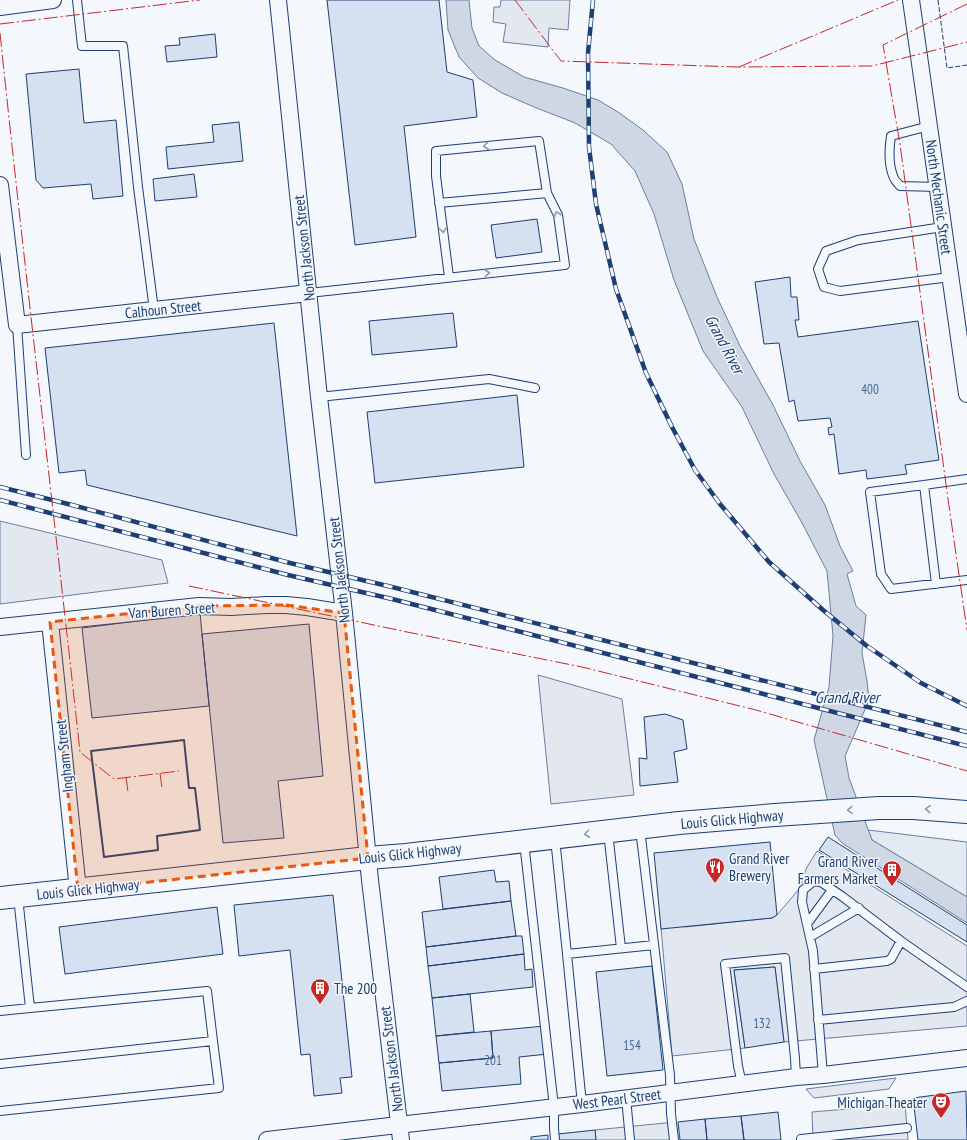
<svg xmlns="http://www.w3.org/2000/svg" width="967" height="1140" font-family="'PT Sans Narrow',sans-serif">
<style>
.green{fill:#e3e9f0;stroke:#687fa3}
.parking{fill:#e3e8f0;stroke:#687fa3}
.water{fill:#cfd7e4;stroke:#687fa3}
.building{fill:#d5e0f0;stroke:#1d3f73}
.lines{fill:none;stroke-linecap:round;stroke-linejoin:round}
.service-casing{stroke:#1d3f73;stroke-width:10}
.minor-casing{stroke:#1d3f73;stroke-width:18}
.primary-casing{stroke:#1d3f73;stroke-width:24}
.service{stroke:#f4f7fb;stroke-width:8}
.minor{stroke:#f4f7fb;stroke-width:16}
.primary{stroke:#f4f7fb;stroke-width:22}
.rail-casing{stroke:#1d3f73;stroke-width:4.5}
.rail{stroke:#f4f7fb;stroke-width:3;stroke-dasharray:9;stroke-linecap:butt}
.fence{stroke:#1d3f73;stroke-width:1;stroke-dasharray:5 2;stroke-linecap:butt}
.wall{stroke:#1d3f73;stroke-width:2}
.power{stroke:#c62828;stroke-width:1;stroke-dasharray:14 3 2 3;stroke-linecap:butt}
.oneway{stroke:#889bb7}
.marked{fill:#e8590c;fill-opacity:0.2;stroke:#e8590c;stroke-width:3;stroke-dasharray:8 5;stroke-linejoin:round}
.labels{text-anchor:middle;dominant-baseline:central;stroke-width:3;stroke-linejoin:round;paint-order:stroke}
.number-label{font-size:13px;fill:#4b6792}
.street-label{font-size:15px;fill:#1d3f73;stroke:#f4f7fb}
.poi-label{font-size:15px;fill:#1d3f73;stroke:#f4f7fb;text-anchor:start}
.water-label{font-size:16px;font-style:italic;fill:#1d3f73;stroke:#f4f7fb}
</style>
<rect width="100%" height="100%" fill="#f4f7fb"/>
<!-- green -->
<path class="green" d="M868 830 967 842V897L872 840Z"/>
<!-- parking -->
<path class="parking" d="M501 0H570L568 30 549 28 548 47 503 42 506 24 493 22 494 7H500Z
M0 521 162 560 168 583 0 604Z
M538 675 622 699 634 795 551 804Z
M817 851 967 946V1026L784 1042 775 967 734 970 745 1048 672 1056 661 927 680 925 685 927 772 918 777 915 799 889 807 867Z
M896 1078 889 1089 814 1098 806 1089Z
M905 1104 908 1140H813L812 1112Z
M675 1122 677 1140H596L595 1130Z"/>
<!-- water -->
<path class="water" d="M446 0H469L472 28 479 46 495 60 524 77 563 88 598 100 618 112 643 130 667 152 682 184 694 239 717 297 740 346 773 405 800 461 825 505 840 546 853 571 847 574 856 606 866 615 862 653 867 681 869 700 845 756 849 778 872 840 967 897V923L842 843 835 835 814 740 829 687 833 636 827 571 801 521 774 474 742 407 703 351 674 280 654 214 635 171 611 144 575 123 534 107 502 93 478 78 459 57 448 30Z"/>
<!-- building -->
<path class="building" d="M327 0H439L447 72 473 80 477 117 404 126 416 237 355 245Z
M215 34 217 57 167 62 165 46 180 45 179 38Z
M79 69 84 123 116 120 123 196 93 199 91 184 43 188 36 180 26 74Z
M239 122 243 161 168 169 166 147 214 142 212 125Z
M194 174 197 197 155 201 153 179Z
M537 219 542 252 496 258 491 225Z
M790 277 791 297H797L799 320H795L798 337 918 321 939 460 905 465 907 474 867 479 866 470 839 474 834 434 829 435 828 428 832 427 830 418 798 421 794 400 789 402 779 343 764 344 755 282Z
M453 313 457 347 372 355 369 321Z
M274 323 297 536 87 485 85 470 59 473 45 348Z
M517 395 524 467 375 483 367 412Z
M200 613 209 706 92 718 82 628Z
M309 624 323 776 278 781 284 838 223 843 202 634Z
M665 714 683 720 687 749 674 752 678 782 640 786 639 758 647 759 644 717Z
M828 837 967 925V942L819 850Z
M770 842 777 915 772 918 661 929 654 853Z
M494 870 496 882 509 881 511 901 443 909 439 877Z
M333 895 352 1077 340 1078 342 1093 314 1096 310 1054 301 1055 290 950 239 956 234 905Z
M511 901 516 936 426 947 422 912Z
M217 907 223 954 65 974 59 927Z
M516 936H522L524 954 428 966 426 947Z
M524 954 525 970 532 969 533 987 432 998 428 966Z
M652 966 663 1070 607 1076 596 972Z
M775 967 784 1042 745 1048 734 970Z
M470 994 474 1032 436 1036 432 998Z
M545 1026 548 1054 519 1057 521 1084 442 1091 439 1063 493 1058 491 1031Z
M491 1031 493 1058 439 1063 436 1036Z
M966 1091 967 1140H918L913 1098Z
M778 1112 781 1140H744L741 1116Z
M741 1116 744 1140H707L705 1119Z
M705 1119 707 1140H680L678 1122Z
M595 1130 596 1140H559L558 1134Z
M548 1135V1140H531V1137Z"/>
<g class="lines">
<!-- service casing -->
<g class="service-casing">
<path id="service" d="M77 0 82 46H123L138 187 154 310
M929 126 891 136C889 149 888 165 894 178 895 181 898 183 900 186L938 187
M439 203 547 193
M943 227 858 240 826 251 818 269 824 287 840 291 950 277
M309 293C394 284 480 274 565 265L558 215 547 193 539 141 436 151V176L449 277
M17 325 26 455
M319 397 489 379 535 388
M924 485 967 479
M936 584 924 485 870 492 881 574 891 589 967 580
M640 829 670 1075 671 1114 674 1140
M608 832 621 948
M555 838 567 954 654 945
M524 842 554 1107V1128L555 1140
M807 924 832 890
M810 937 859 908
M567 954 582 1104
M814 969 887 961 891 959 901 941
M0 1011 30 1008
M818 1020 954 1007 967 1001
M0 1064 213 1041 207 991 30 1008 18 897
M823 1075 813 951 802 902 803 890 814 881 821 882 843 897 901 941 967 987
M742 1084 738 1066 725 964 785 958 795 1058 796 1077
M626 1098 630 1140
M0 1111 219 1088 213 1041
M801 1139 907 1128"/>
</g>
<!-- minor casing -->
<g class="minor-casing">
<path id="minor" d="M278 0 319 397 344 613 370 880 401 1140
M911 0 967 394
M0 7 53 0
M0 185 17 325 309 293
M50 622 78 890
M0 627 199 606 231 607 267 605H286L307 607 344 613
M267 1140 582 1104 796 1077 823 1075 967 1058"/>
</g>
<!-- primary casing -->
<g class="primary-casing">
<path id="primary" d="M0 898 368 858 406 855 679 823 775 815 879 808H913L967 812"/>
</g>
<!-- service -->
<use href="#service" class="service"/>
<!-- minor -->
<use href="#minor" class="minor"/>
<!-- primary -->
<use href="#primary" class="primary"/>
<!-- rail casing -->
<g class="rail-casing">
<path id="rail" d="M593 0 588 53 589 147 596 204 616 289 646 373 672 427 695 470 720 504 769 562 823 610 867 646 921 683 967 706
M0 487 72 505 290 563 392 587 967 732
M0 500 288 575 392 599 967 746"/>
</g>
<!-- rail -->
<use href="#rail" class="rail"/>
<!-- fence -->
<path class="fence" d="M938 0 947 68 967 65"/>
<!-- wall -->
<path class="wall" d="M184 740 189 788H195L200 830 157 836 158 850 104 857 91 751Z"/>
<!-- power -->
<path class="power" d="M515 0 561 61 737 67 872 66 967 42
M967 4 883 45 900 144 948 499 967 630
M0 24 200 0
M0 33C25 273 54 513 80 752L114 779 179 771
M739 67 898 0
M189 586 407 632 582 667 756 710 967 771
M160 773 162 788
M126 777 128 792"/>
</g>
<!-- one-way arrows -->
<defs><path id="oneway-chevron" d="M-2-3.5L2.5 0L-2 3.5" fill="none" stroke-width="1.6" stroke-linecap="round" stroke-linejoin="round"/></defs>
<g class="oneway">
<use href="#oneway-chevron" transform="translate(486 146) rotate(174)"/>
<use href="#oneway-chevron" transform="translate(557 214) rotate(-109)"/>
<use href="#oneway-chevron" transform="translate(443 230) rotate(83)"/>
<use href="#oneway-chevron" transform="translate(487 273) rotate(-6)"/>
<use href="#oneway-chevron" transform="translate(928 809) rotate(-176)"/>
<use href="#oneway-chevron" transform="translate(850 810) rotate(177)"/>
<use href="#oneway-chevron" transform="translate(587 834) rotate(173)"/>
</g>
<!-- marked area -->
<path class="marked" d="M286 605 344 613 368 858 78 890 50 622 199 606Z"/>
<!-- icons -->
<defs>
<g id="restaurant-pin" transform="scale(1)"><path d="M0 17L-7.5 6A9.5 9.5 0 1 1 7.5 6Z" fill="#c62828" stroke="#f4f7fb"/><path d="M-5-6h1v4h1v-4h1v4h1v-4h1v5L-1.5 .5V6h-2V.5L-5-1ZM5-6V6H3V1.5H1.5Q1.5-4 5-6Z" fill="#fff"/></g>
<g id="building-pin" transform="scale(1)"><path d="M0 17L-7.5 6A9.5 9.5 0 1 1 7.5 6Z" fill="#c62828" stroke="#f4f7fb"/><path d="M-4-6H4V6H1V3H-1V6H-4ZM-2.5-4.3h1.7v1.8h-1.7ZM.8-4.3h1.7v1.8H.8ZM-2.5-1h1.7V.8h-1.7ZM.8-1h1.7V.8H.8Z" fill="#fff"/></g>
<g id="theatre-pin" transform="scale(1)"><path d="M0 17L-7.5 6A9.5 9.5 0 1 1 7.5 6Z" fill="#c62828" stroke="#f4f7fb"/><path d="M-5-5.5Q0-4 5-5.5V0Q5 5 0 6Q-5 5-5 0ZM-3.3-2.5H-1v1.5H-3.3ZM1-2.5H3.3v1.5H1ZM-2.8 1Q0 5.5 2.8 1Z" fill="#fff"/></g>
</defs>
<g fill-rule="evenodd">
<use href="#restaurant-pin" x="715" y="867"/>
<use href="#building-pin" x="892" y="870"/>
<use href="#building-pin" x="320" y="988"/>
<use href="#theatre-pin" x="941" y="1102"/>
</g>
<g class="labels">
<!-- number labels -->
<g class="number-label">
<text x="870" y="389">400</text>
<text x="762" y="1023">132</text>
<text x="632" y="1045">154</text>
<text x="493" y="1060">201</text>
</g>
<!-- street labels -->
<g class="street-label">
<text transform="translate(939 197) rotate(82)">North Mechanic Street</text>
<text transform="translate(304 248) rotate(-96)">North Jackson Street</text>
<text transform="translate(163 309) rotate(-6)">Calhoun Street</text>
<text transform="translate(339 570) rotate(-96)">North Jackson Street</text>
<text transform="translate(172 610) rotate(-4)">Van Buren Street</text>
<text transform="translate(64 756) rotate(-96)">Ingham Street</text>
<text transform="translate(732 819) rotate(-5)">Louis Glick Highway</text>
<text transform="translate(410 853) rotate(-6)">Louis Glick Highway</text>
<text transform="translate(88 889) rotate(-6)">Louis Glick Highway</text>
<text transform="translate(391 1059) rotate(-97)">North Jackson Street</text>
<text transform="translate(617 1099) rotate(-7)">West Pearl Street</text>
</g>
<!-- poi labels -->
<g class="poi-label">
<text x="729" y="858">Grand River<tspan x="729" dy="17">Brewery</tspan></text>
<text x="878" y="861" text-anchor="end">Grand River<tspan x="878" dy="17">Farmers Market</tspan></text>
<text x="334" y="988">The 200</text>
<text x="927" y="1102" text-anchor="end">Michigan Theater</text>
</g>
<!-- water labels -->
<g class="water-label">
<text transform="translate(725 344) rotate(62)">Grand River</text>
<text x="847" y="697">Grand River</text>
</g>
</g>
</svg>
